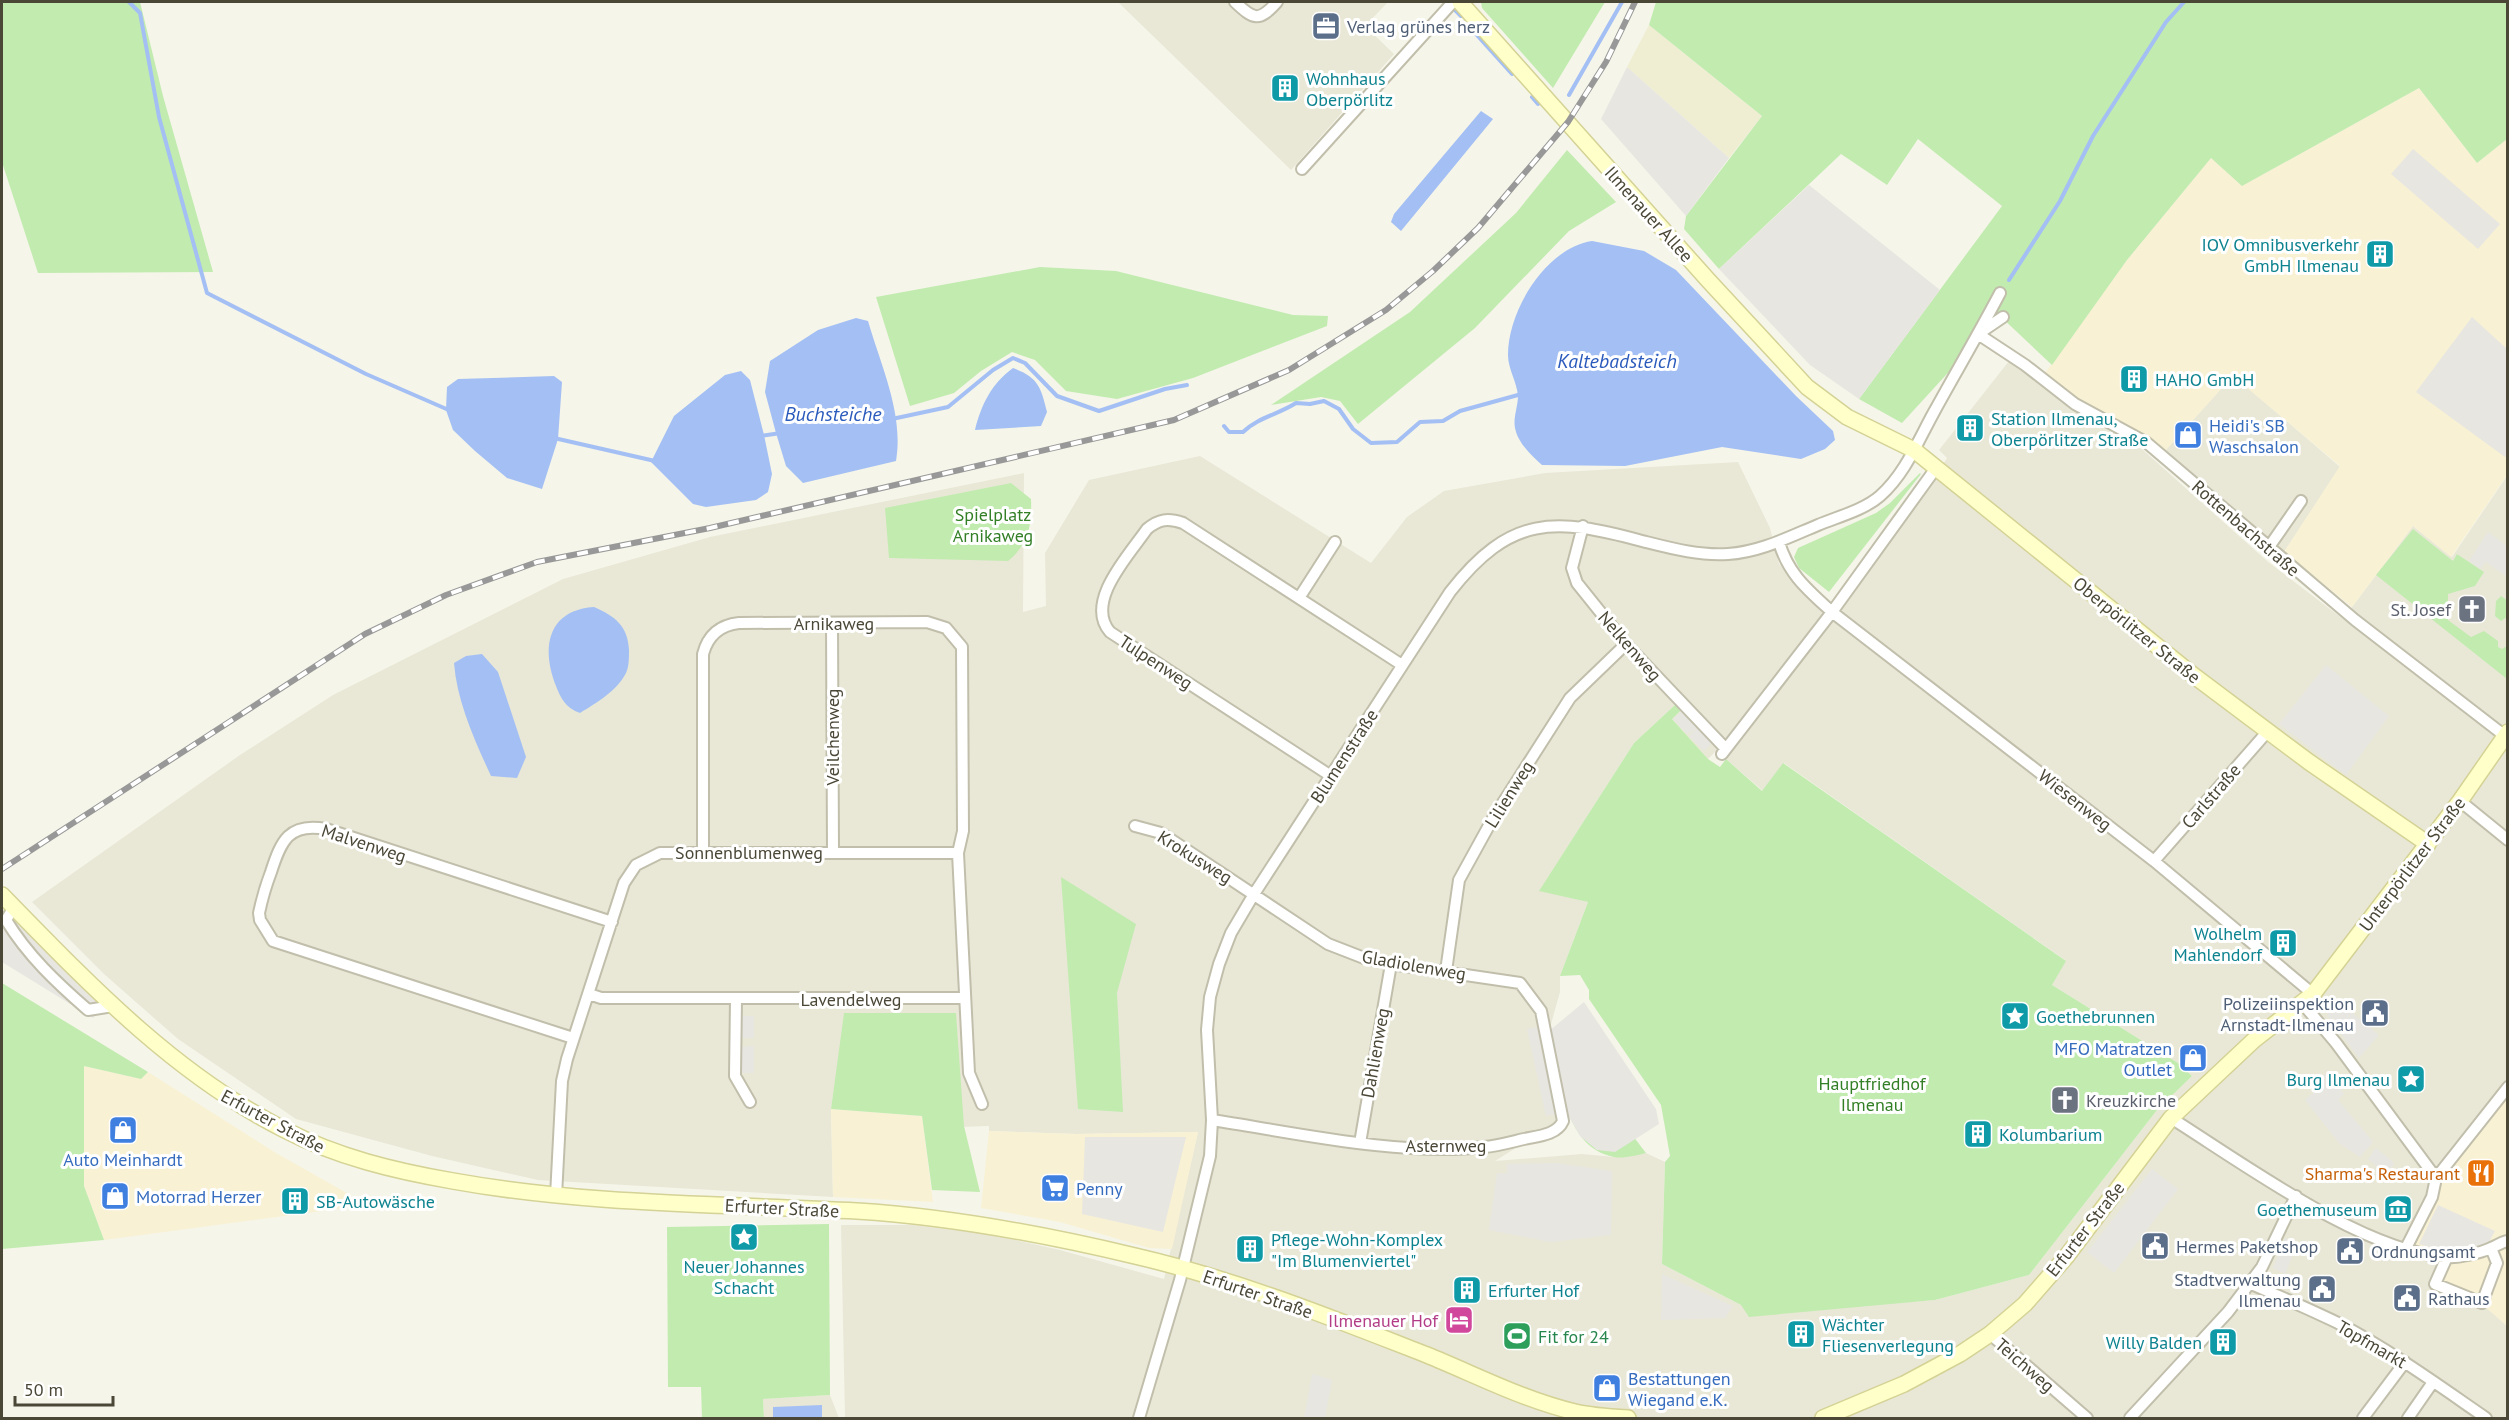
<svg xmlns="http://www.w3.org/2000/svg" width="2509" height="1420" font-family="'PT Sans',sans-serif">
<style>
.residential{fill:#e9e8d7}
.commercial{fill:#f8f1d4}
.education{fill:#efeed3}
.green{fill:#c2ebb0}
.parking{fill:#e7e6e1}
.water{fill:#a3bff4}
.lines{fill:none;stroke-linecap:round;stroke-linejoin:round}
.stream{stroke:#a3bff4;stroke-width:4}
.street-casing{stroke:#c1bfab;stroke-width:14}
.secondary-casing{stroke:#d4d295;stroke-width:18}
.street{stroke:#fff;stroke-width:10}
.secondary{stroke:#ffffc9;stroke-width:15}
.rail-casing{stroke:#989898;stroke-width:6}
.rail{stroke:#fff;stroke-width:4;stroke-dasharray:11;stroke-linecap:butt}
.labels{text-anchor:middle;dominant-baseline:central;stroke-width:6;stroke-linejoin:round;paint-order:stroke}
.service-label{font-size:18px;fill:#4e5e75;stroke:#fff;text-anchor:start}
.culture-label{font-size:18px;fill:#0d838f;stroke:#fff;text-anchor:start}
.street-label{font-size:18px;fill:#4a4737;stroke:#fff}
.shop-label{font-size:18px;fill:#366cbe;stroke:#fff;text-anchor:start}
.park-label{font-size:18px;fill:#327f26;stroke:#fff}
.worship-label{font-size:18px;fill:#5b616d;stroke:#fff;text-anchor:end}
.food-label{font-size:18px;fill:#c56008;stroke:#fff;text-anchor:end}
.hotel-label{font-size:18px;fill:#b23c85;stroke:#fff;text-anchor:end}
.leisure-label{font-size:18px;fill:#27864d;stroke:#fff;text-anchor:start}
.water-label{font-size:20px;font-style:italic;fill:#2a5abc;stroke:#fff}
</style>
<rect width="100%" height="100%" fill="#f5f5e9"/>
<!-- residential -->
<path class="residential" d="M1118 2H1388L1365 26 1394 54 1291 170Z
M2009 361 2078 413 2143 450 2267 561 2343 619 2413 526 2452 557 2507 476V1094L2401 1249 2440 1262 2507 1326V1418H845L841 1225H913L988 1234 1060 1250 1164 1279 1198 1132 1076 1134 989 1131V1126L960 1127 845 1013 831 1109 833 1197 538 1180 432 1156 296 1119 178 1039 104 974 32 902 240 755 333 695 563 579 710 537 1024 473 1023 612 1046 606 1045 553 1089 480 1200 456 1371 563 1407 517 1444 491 1545 473 1738 462 1770 528 1779 564 1823 613 1730 737 1708 759 1672 719 1676 704 1634 743 1540 890 1588 902 1560 976V992L1549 1031 1568 1115 1495 1161 1582 1154 1615 1157 1646 1153 1665 1162 1662 1264 1741 1305 1883 1304 1935 1300 2029 1275 2157 1110 2192 1076 2178 1063 2052 985 2065 960 1784 763 1763 791 1726 759 1924 493 1947 458 1939 450Z
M2233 375 2340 467 2284 552 2165 451Z
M830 1395 839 1418H764L763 1399Z"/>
<!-- commercial -->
<path class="commercial" d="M2419 88 2477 163 2507 139V475L2451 557 2413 526 2352 607 2284 552 2340 466 2233 376 2165 451 2134 429 2075 398 2045 373 2127 260 2211 158 2242 186Z
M84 1066 141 1079 148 1072 276 1153 368 1205 104 1240 84 1186Z
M2507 1094V1326L2484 1306 2431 1287 2440 1262 2400 1249 2426 1195 2434 1197 2440 1178Z
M831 1109 922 1116 933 1202 833 1197Z
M989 1131 1076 1134 1198 1132 1172 1249 1149 1248 1060 1222 981 1208Z"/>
<!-- education -->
<path class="education" d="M1649 25 1762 116 1729 158 1627 67Z"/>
<!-- green -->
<path class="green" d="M2 2H140L163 96 213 272 38 273 2 162Z
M1481 2H1605L1553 88 1482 8Z
M1656 2H2507V139L2477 163 2419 88 2242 186 2211 158 2127 260 2052 365 2000 316 1902 423 1859 399 2002 206 1918 139 1887 185 1841 154 1719 269 1684 229 1686 216 1762 116 1649 25Z
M1567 150 1616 202 1569 231 1475 328 1358 424 1340 401 1321 397 1271 405 1410 312 1516 213Z
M1040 267 1116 271 1293 315 1328 316 1327 326 1193 378 1117 399 1066 391 1035 360 1012 352 981 371 954 393 910 406 876 297Z
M1920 473 1921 474 1829 592 1799 568 1794 557 1798 548 1876 513 1890 503Z
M1011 483 1031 499C1032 525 1029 544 1008 561L889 558 885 508Z
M2413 529 2453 561 2457 554 2484 572 2475 586 2448 594V620L2471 637 2484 631 2498 641V647L2502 649 2507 646V679L2376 575Z
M2501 596 2508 601 2507 617 2501 621 2495 616 2496 601Z
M1676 704 1681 710 1672 719 1708 759 1720 767 1726 759 1762 791 1783 763 2066 961 2052 985 2178 1063 2192 1076 2157 1110 2029 1275 1935 1300 1749 1317 1741 1305 1662 1264 1665 1162 1670 1156 1661 1105 1589 999V990L1580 975 1560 976 1588 902 1539 891 1634 743Z
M1061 877 1136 924 1117 993 1123 1112 1078 1109Z
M2 983 148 1072 141 1079 84 1066V1186L104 1240 2 1249Z
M844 1013H956L964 1126 980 1192 932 1190 922 1116 831 1109Z
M1550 1028 1646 1153C1637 1155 1623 1159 1614 1157 1561 1147 1559 1070 1550 1028Z
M829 1224 830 1395 763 1399 764 1418H702L701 1387H668L667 1227Z"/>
<!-- parking -->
<path class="parking" d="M1627 67 1729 158 1686 216 1601 119Z
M2413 149 2500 224 2478 249 2391 174Z
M1809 185 1940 290 1859 399 1810 365 1719 269Z
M2472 317 2507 349 2508 454 2505 457 2416 392Z
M2488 532 2507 546V577L2486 562 2480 569 2469 561Z
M2326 665 2389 716 2346 775 2279 724Z
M1682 711 1712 743 1704 751 1689 736 1696 729 1687 734 1673 719Z
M5 911 101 1002 99 1011 93 1018 2 962V920Z
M1584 1002 1656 1109 1659 1124 1615 1152 1597 1150 1580 1136 1568 1115 1549 1031Z
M2339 1002 2379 1035 2359 1058 2327 1015Z
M742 1016H754V1038H742Z
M1537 1027 1556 1114 1546 1116 1527 1029Z
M754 1046V1073H742V1047Z
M2329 1071 2344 1094 2338 1100 2373 1142 2360 1157 2339 1143 2305 1100 2321 1086 2317 1081Z
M1085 1137H1186L1163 1232 1082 1214Z
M2376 1148 2394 1163 2387 1175 2368 1159Z
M1556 1163 1612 1171 1611 1235 1551 1242 1489 1230 1497 1173H1507V1164Z
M2152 1169 2178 1189 2114 1273 2087 1252Z
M2438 1205 2495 1231 2488 1244 2447 1252 2419 1244Z
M2285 1238 2297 1245 2285 1274 2273 1268Z
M1662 1274 1733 1306 1725 1318 1661 1320Z
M1312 1374 1332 1380 1325 1418H1304Z"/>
<!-- water -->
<path class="water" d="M1481 111 1493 119 1401 231 1391 222 1394 214Z
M1592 241 1644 251 1676 270 1796 396 1833 431 1835 440 1825 449 1801 459 1722 447 1625 466 1542 465C1531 455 1518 443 1515 428 1513 418 1518 406 1518 396 1517 382 1508 369 1508 355 1508 310 1546 248 1592 241Z
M856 318 868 321C881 366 904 414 896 461L803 483 786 466 776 433 765 392 770 361 818 330Z
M1013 368C1038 377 1041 387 1047 412L1041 426 975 430C981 405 992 383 1013 368Z
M741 371 750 380 764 435 772 474 768 492 756 500 706 507 693 504 651 462 674 416 725 375Z
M554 376 562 382 558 439 542 489 507 478 475 451 453 430 446 410 447 387 458 379Z
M594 607C615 616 628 626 629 650 629 658 629 667 626 673 617 691 596 703 580 713 566 708 561 699 556 686 541 649 547 610 594 607Z
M482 654 498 672 526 757 517 778 491 776C475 741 457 702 454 663L466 656Z
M822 1405V1418H773V1407Z"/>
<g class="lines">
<!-- stream -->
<path class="stream" d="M129 2 140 13 159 117 207 293 366 374 451 411
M1452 7 1461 16
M1476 34 1512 74
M1569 95 1622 2
M1532 97 1538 104
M2009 280 2060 201 2093 136 2166 22 2184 2
M892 419 948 407 993 370 1013 358 1025 363 1057 396 1099 411 1165 389 1187 385
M1224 426 1229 432H1243C1257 418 1279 414 1296 403L1310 404 1324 401 1339 409 1353 429 1371 443 1397 442 1420 422 1443 421 1460 411 1518 395
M761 436 781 433
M554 438 655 461"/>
<!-- street casing -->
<g class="street-casing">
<path id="street" d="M1235 2C1254 20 1259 22 1277 2
M1302 169 1453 2
M2003 317 1978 334 2025 365 2075 404 2147 443 2355 620 2505 736
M1583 526 1572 568 1577 583 1626 644 1726 749
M1779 542C1788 574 1808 590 1832 612L2154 861 2313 994
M2269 547 2301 501
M1299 598 1335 542
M832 623 833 852
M1722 754 1832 612 1936 468
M1331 776 1110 632C1084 602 1129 555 1147 529 1159 519 1168 518 1183 523L1402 665
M2460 801 2508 840
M1135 826 1161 833 1328 944 1364 958 1391 964 1520 983 1541 1011 1563 1121C1557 1135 1538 1136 1524 1139 1511 1142 1497 1146 1484 1147 1398 1156 1297 1133 1212 1120
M703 852V654C708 635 720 625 739 623L927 622 946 628 962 647 963 831 958 853 969 1073 982 1104
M2154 861 2268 731
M14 907 6 920C28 956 57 983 88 1010L113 1006
M1446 971 1459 880 1492 820 1570 698 1626 644
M589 994 601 998H965
M736 999 735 1076 750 1102
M2303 1004 2336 1043 2436 1178
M573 1038 273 941 260 920 259 913C262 899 266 885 271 872 281 841 289 822 326 829L612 922
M2171 1118C2241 1162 2365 1253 2447 1257 2459 1258 2480 1253 2491 1248 2497 1246 2501 1242 2508 1241
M1360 1143 1391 964
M556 1196 562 1081 567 1059 624 883 636 865 660 853H958
M2406 1248 2432 1197 2436 1178 2508 1087
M2447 1257 2435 1284 2482 1303 2497 1263 2491 1248
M2249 1283C2279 1296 2309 1309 2338 1323 2390 1350 2438 1385 2486 1418
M1990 1334 2087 1418
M1139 1418 1180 1280 1210 1156 1212 1120 1207 1030 1210 997 1219 964 1231 933 1254 894 1450 592C1510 515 1554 517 1642 541 1670 548 1699 556 1728 554 1760 552 1789 537 1818 525 1837 517 1864 510 1880 496 1905 474 1918 441 1934 412 1956 372 1979 333 2000 293
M2130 1418 2228 1312 2262 1267 2296 1196
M2363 1418 2405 1362
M2408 1418 2433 1382"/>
</g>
<!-- secondary casing -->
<g class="secondary-casing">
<path id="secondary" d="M1460 2 1708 280 1807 387 1847 417 1914 450 2193 675 2309 762 2428 844
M2 895C88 983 174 1074 285 1130 337 1157 395 1171 453 1181 586 1205 722 1204 857 1211 952 1217 1043 1234 1135 1256 1235 1279 1332 1318 1427 1355 1476 1375 1524 1400 1575 1412 1592 1416 1610 1417 1628 1418
M1823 1418 1904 1384 1960 1354 1990 1334 2025 1304 2066 1257 2171 1118 2254 1040 2313 994 2460 801 2508 732"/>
</g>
<!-- street -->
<use href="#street" class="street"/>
<!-- secondary -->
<use href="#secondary" class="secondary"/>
<!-- rail casing -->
<g class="rail-casing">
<path id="rail" d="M2 869 365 634 446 595 537 562 710 528 1174 420 1289 370 1386 310 1433 271 1478 228 1568 122 1606 62 1635 2"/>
</g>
<!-- rail -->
<use href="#rail" class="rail"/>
</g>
<!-- icons -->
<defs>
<g id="office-square" transform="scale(1.5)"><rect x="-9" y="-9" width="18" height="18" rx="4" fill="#5c6f8a" stroke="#fff"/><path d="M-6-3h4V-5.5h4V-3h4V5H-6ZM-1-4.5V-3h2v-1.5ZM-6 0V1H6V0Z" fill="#fff"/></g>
<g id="building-square" transform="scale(1.5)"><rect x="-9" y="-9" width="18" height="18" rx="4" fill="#0f9aa8" stroke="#fff"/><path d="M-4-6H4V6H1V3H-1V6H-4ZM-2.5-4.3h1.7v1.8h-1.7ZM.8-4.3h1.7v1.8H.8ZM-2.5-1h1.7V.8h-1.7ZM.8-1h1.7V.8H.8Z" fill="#fff"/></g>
<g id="shop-square" transform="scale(1.5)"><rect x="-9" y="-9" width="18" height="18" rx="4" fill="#3f7fe0" stroke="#fff"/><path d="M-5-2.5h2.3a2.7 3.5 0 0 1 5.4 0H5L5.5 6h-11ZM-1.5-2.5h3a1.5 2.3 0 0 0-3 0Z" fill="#fff"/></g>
<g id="church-square" transform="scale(1.5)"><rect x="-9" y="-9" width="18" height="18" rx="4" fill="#6b7280" stroke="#fff"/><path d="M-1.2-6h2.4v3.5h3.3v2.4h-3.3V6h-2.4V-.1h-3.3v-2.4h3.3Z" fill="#fff"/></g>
<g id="civic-square" transform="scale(1.5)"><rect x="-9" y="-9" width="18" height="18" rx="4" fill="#5c6f8a" stroke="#fff"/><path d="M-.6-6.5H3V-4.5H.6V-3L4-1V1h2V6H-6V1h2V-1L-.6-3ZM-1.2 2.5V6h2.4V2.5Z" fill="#fff"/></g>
<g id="sight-square" transform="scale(1.5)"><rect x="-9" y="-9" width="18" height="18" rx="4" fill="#0f9aa8" stroke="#fff"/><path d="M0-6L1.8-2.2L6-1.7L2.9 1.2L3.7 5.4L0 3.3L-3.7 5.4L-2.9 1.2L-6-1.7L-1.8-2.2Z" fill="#fff"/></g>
<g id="restaurant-square" transform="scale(1.5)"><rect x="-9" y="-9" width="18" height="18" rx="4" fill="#e8710a" stroke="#fff"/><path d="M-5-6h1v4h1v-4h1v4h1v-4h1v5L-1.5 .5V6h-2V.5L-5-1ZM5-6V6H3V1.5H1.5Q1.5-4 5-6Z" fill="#fff"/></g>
<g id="supermarket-square" transform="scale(1.5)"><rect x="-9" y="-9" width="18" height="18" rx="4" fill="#3f7fe0" stroke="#fff"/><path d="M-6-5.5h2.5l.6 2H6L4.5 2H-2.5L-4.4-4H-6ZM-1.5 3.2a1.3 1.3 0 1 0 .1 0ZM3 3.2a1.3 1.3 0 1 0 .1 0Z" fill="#fff"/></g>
<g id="museum-square" transform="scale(1.5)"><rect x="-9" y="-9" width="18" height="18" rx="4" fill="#0f9aa8" stroke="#fff"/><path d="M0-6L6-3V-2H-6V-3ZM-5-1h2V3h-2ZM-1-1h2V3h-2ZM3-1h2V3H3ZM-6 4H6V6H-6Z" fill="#fff"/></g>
<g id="hotel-square" transform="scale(1.5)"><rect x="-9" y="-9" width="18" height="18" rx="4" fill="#d1479c" stroke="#fff"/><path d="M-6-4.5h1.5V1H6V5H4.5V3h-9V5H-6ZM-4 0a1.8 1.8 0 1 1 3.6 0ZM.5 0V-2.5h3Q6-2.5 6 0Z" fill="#fff"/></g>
<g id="stadium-square" transform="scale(1.5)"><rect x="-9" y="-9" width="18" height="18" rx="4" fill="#2e9e5b" stroke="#fff"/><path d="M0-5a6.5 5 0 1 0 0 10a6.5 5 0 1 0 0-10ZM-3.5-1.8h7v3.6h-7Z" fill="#fff"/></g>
</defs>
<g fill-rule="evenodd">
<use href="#office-square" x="1326" y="26"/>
<use href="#building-square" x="1285" y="88"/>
<use href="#building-square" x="2380" y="254"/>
<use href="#building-square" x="2134" y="379"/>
<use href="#building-square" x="1970" y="428"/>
<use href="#shop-square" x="2188" y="435"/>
<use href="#church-square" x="2472" y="609"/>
<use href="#building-square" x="2283" y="943"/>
<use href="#civic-square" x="2375" y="1013"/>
<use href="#sight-square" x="2015" y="1016"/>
<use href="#shop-square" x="2193" y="1058"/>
<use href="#sight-square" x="2411" y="1079"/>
<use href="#church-square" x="2065" y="1100"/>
<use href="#shop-square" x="123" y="1130"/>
<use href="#building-square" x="1978" y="1134"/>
<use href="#restaurant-square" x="2481" y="1173"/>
<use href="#supermarket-square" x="1055" y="1188"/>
<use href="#shop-square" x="115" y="1196"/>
<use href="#building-square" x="295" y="1201"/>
<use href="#museum-square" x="2398" y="1209"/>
<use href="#sight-square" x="744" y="1237"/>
<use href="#civic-square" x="2155" y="1246"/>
<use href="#building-square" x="1250" y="1249"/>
<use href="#civic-square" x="2350" y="1251"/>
<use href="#civic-square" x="2322" y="1289"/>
<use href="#building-square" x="1467" y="1290"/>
<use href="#civic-square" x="2407" y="1298"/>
<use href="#hotel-square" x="1459" y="1320"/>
<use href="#building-square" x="1801" y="1334"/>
<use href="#stadium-square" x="1517" y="1336"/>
<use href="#building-square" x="2223" y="1342"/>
<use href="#shop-square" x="1607" y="1388"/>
</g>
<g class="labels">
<!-- service labels -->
<g class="service-label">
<text x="1347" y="26">Verlag grünes herz</text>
<text x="2354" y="1003" text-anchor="end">Polizeiinspektion<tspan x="2354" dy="21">Arnstadt-Ilmenau</tspan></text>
<text x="2176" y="1246">Hermes Paketshop</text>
<text x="2371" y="1251">Ordnungsamt</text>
<text x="2301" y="1279" text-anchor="end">Stadtverwaltung<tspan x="2301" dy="21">Ilmenau</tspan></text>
<text x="2428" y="1298">Rathaus</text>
</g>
<!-- culture labels -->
<g class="culture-label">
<text x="1306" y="78">Wohnhaus<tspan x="1306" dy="21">Oberpörlitz</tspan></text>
<text x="2359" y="244" text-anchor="end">IOV Omnibusverkehr<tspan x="2359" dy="21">GmbH Ilmenau</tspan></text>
<text x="2155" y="379">HAHO GmbH</text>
<text x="1991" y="418">Station Ilmenau,<tspan x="1991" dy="21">Oberpörlitzer Straße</tspan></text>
<text x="2262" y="933" text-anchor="end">Wolhelm<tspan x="2262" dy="21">Mahlendorf</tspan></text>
<text x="2036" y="1016">Goethebrunnen</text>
<text x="2390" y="1079" text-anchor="end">Burg Ilmenau</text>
<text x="1999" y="1134">Kolumbarium</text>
<text x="316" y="1201">SB-Autowäsche</text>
<text x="2377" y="1209" text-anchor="end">Goethemuseum</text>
<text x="1271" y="1239">Pflege-Wohn-Komplex<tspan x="1271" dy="21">"Im Blumenviertel"</tspan></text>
<text x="744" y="1266" text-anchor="middle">Neuer Johannes<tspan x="744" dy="21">Schacht</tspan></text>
<text x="1488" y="1290">Erfurter Hof</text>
<text x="1822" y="1324">Wächter<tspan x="1822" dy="21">Fliesenverlegung</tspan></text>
<text x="2202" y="1342" text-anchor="end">Willy Balden</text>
</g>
<!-- street labels -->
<g class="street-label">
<text transform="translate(1649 214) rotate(48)">Ilmenauer Allee</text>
<text transform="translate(2246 528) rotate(41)">Rottenbachstraße</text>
<text x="834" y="623">Arnikaweg</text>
<text transform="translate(2137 630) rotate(39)">Oberpörlitzer Straße</text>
<text transform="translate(1630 646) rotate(49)">Nelkenweg</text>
<text transform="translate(1156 662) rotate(33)">Tulpenweg</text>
<text transform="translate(832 737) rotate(-90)">Veilchenweg</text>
<text transform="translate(1344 756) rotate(-57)">Blumenstraße</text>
<text transform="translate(1509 794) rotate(-58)">Lilienweg</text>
<text transform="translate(2211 796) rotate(-49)">Carlstraße</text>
<text transform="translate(2075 800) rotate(38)">Wiesenweg</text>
<text transform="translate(364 843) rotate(18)">Malvenweg</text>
<text x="749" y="852">Sonnenblumenweg</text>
<text transform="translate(1195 857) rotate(32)">Krokusweg</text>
<text transform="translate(2412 864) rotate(-53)">Unterpörlitzer Straße</text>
<text transform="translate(1414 965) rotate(10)">Gladiolenweg</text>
<text x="851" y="999">Lavendelweg</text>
<text transform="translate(1375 1053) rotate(-80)">Dahlienweg</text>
<text transform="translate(273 1121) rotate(28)">Erfurter Straße</text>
<text x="1446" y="1145">Asternweg</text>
<text transform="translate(782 1208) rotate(3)">Erfurter Straße</text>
<text transform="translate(2085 1229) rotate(-52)">Erfurter Straße</text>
<text transform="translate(1258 1294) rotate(19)">Erfurter Straße</text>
<text transform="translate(2372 1344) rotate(30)">Topfmarkt</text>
<text transform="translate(2025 1365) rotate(41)">Teichweg</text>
</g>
<!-- shop labels -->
<g class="shop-label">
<text x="2209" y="425">Heidi's SB<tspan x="2209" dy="21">Waschsalon</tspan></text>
<text x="2172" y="1048" text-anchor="end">MFO Matratzen<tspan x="2172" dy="21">Outlet</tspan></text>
<text x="123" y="1159" text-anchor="middle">Auto Meinhardt</text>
<text x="1076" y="1188">Penny</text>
<text x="136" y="1196">Motorrad Herzer</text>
<text x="1628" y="1378">Bestattungen<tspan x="1628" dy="21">Wiegand e.K.</tspan></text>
</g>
<!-- park labels -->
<g class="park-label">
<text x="993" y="514">Spielplatz<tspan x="993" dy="21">Arnikaweg</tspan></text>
<text x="1872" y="1083">Hauptfriedhof<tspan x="1872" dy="21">Ilmenau</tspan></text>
</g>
<!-- worship labels -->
<g class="worship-label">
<text x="2451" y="609">St. Josef</text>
<text x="2086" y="1100" text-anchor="start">Kreuzkirche</text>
</g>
<!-- food labels -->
<g class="food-label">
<text x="2460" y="1173">Sharma's Restaurant</text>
</g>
<!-- hotel labels -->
<g class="hotel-label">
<text x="1438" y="1320">Ilmenauer Hof</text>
</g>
<!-- leisure labels -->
<g class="leisure-label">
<text x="1538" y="1336">Fit for 24</text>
</g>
<!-- water labels -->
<g class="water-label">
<text x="1617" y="361">Kaltebadsteich</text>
<text x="833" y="414">Buchsteiche</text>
</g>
</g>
<!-- border -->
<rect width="2509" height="1420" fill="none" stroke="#4a4737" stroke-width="6"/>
<!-- scale -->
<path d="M15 1396v9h98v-9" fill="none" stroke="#4a4737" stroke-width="3"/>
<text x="24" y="1396" font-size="18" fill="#4a4737" stroke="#ffffff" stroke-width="4.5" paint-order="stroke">50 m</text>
</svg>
